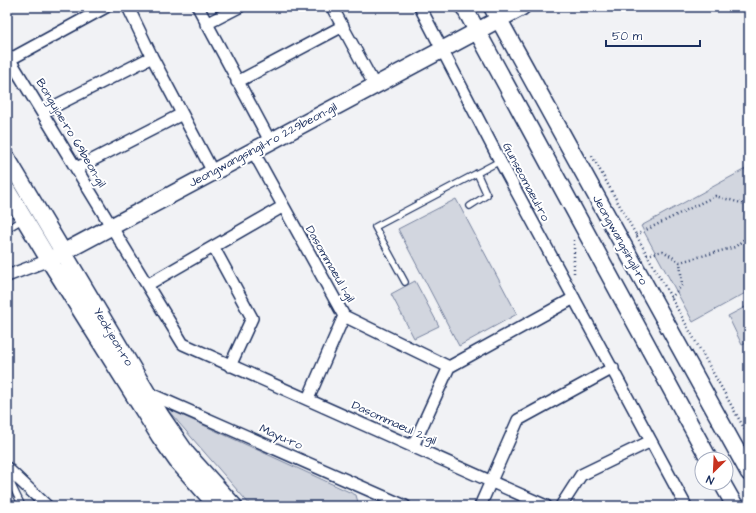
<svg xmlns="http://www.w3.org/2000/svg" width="756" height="513" font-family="'Architects Daughter',sans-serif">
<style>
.green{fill:#d2d6df;stroke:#76829e}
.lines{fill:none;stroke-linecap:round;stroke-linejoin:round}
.lane-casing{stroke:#1b2f5e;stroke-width:8}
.street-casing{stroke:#1b2f5e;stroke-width:14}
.secondary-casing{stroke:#1b2f5e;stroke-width:19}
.path{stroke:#1b2f5e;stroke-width:2.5;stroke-dasharray:1 3;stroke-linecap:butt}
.lane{stroke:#fff;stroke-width:5.5}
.street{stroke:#fff;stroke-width:11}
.secondary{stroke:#fff;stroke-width:16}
.labels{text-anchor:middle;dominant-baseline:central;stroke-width:4;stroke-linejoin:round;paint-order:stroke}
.street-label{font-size:12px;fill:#1b2f5e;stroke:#fff}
</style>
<rect width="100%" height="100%" fill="#f1f2f5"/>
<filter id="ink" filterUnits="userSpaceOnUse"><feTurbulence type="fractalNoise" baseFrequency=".025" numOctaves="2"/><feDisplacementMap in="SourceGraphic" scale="8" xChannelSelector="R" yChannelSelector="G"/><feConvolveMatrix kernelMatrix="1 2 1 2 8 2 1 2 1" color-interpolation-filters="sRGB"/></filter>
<g filter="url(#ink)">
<!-- green -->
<path class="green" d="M749 167V291L693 322 641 226Z
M456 199 517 314 459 346 398 229Z
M415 281 439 326 414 338 391 294Z
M749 305V342L742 345 728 316Z
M166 408 356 495 359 506H251Z"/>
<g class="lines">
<!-- lane casing -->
<g class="lane-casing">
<path id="lane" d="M470 206 487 195 477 173
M7 229 24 219
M405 282 375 227 500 161
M7 475 22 506"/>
</g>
<!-- street casing -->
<g class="street-casing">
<path id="street" d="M128 7 152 57 213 172
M198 7 270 141
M332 7 375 86
M420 7 500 161 686 506
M206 24 239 7
M7 55 183 344 546 506
M7 61 106 7
M237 82 343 26
M43 112 152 57
M253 151 344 316 449 367 574 298
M77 168 182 114
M214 248 252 318 230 366
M7 276 49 260
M147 285 282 207
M146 392 405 506
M308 399 344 316
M413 446 449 367
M7 468 47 506
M480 506 518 420 613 368
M561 506 581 475 651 441"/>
</g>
<!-- secondary casing -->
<g class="secondary-casing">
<path id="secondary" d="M464 7 709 459
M492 7 749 473
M7 158 161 416 187 454 234 506
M7 190 49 260 160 437 177 461 217 506
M49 260 522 7
M722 483 735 506"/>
</g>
<!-- path -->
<path class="path" d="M592 156 749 437
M636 235 715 196 749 205
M574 240V273
M647 255 663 251 680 262 735 247 749 235
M671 298 682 285 680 262"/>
<!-- lane -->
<use href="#lane" class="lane"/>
<!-- street -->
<use href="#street" class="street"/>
<!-- secondary -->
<use href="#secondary" class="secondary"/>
</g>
</g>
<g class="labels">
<!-- street labels -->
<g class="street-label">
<text transform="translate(71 133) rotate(59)">Bongujae-ro 69beon-gil</text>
<text transform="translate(263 145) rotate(-28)">Jeongwangsingil-ro 229beon-gil</text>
<text transform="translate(526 182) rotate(62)">Gunseomaeul-ro</text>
<text transform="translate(620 240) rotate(61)">Jeongwangsingil-ro</text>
<text transform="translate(330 264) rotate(60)">Dasommaeul 1-gil</text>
<text transform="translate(113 337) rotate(59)">Yeokjeon-ro</text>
<text transform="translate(394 423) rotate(24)">Dasommaeul 2-gil</text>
<text transform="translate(281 437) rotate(24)">Mayu-ro</text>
</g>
</g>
<!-- margin -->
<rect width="756" height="513" fill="none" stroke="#fff" stroke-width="24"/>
<rect x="12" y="12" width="732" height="489" fill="none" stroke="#1b2f5e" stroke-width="1.5" filter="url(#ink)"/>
<!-- north arrow -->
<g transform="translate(714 471) rotate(204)"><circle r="19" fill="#ffffff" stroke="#a4acbf"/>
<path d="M0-3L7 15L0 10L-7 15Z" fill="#c8321e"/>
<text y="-6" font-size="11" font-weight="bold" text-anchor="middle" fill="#1b2f5e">N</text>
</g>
<!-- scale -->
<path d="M606 40v6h94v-6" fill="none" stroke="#1b2f5e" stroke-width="2"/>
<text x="612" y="40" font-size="12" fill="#1b2f5e" stroke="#ffffff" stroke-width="3" paint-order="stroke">50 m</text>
</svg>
